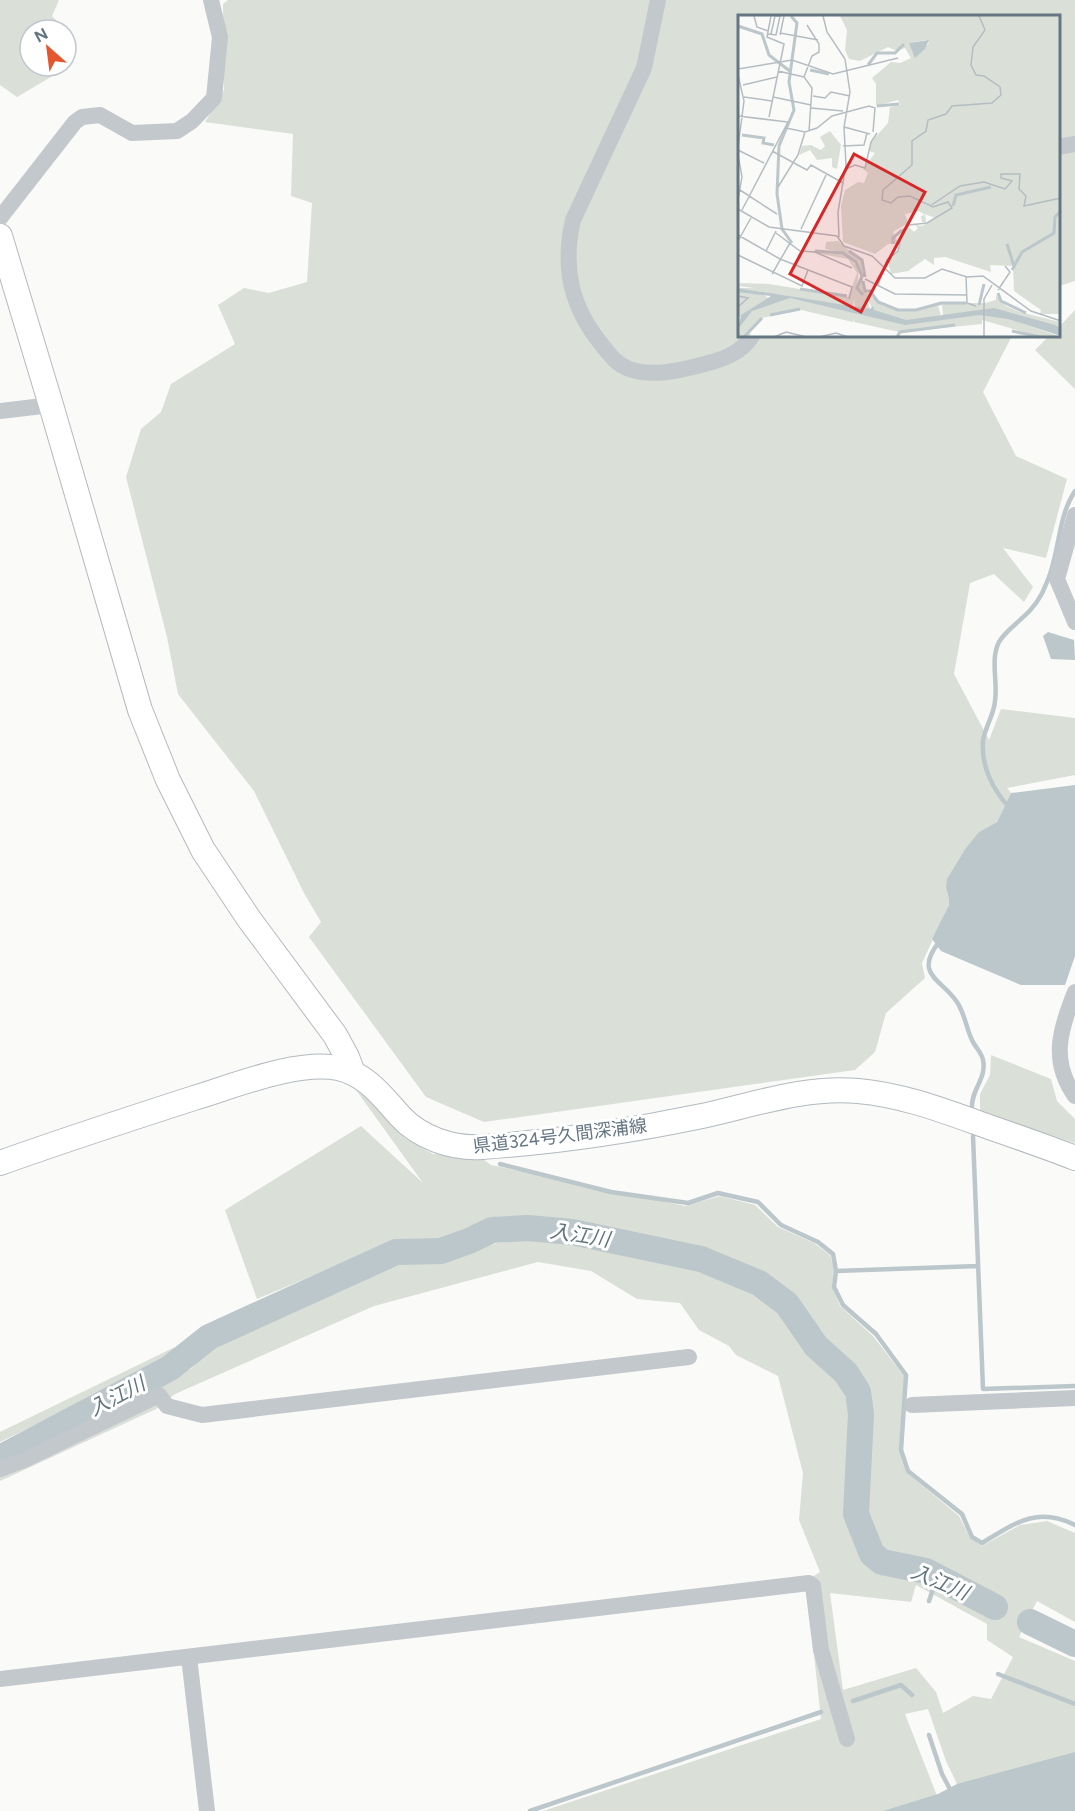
<svg xmlns="http://www.w3.org/2000/svg" width="1075" height="1811" font-family="Figtree,'Noto Sans JP',sans-serif">
<style>
.green{fill:#dadfd7;fill-rule:evenodd}
.water{fill:#bbc7cb}
.lines{fill:none;stroke-linecap:round;stroke-linejoin:round}
.stream{stroke:#bbc7cb;stroke-width:4.5}
.river{stroke:#bbc7cb;stroke-width:26}
.secondary-casing{stroke:#b3babf;stroke-width:26}
.street{stroke:#c3c8cc;stroke-width:16}
.secondary{stroke:#fff;stroke-width:24}
.labels{text-anchor:middle;dominant-baseline:central;stroke-width:6;stroke-linejoin:round;paint-order:stroke}
.street-label{font-size:18px;fill:#657683;stroke:#fff}
.water-label{font-size:20px;font-style:italic;fill:#60757c;stroke:#fff}
.inset-river{fill:none;stroke:#bbc7cb;stroke-width:3}
.inset-road{fill:none;stroke:#b5bdc2;stroke-width:1.5}
.view{fill:#d62828;fill-opacity:0.15;stroke:#d62828;stroke-width:3}
.inset-edge{fill:none;stroke:#657683;stroke-width:3}
</style>
<rect width="100%" height="100%" fill="#fafaf8"/>
<!-- green -->
<path class="green" d="M0 0H59L52 16 66 30H30V66H62L61 71 17 97 0 85Z
M228 0H1075V281L1059 286 1058 16H739V336H1012L983 392 1016 456 1067 479 1046 558 1003 548 1033 587 1024 602 994 574 970 583 954 674 989 740 1001 709 1075 718V775L1007 788 1011 793 997 822 979 832 946 888 949 899V905L922 963 925 978 886 1013 875 1052 855 1070 484 1122 426 1097 309 937 321 922 304 893 254 791 178 694 167 637 126 477 141 429 161 412 171 384 235 344 218 305 244 288 269 293 307 282 312 203 291 196 293 134 205 122 224 90 223 4Z
M1075 310V389L1035 350 1049 336H1058L1059 327Z
M991 1055 1051 1079 1057 1101 1075 1119V1143L980 1111V1094L990 1075Z
M356 1090 373 1102 406 1139 433 1154 480 1157 491 1165 685 1206 720 1196 755 1205 778 1227 814 1243 830 1255 834 1269 832 1287 840 1306 873 1336 904 1376 899 1451 906 1472 959 1516 970 1538 982 1546 1020 1525 1047 1521 1075 1533V1622L1037 1601 1019 1637 1075 1661V1774L972 1802 957 1784 946 1761 928 1709 905 1714 943 1811H543L821 1719 806 1581 820 1572 799 1520 803 1473 778 1376 736 1355 729 1346 699 1330 680 1303 637 1299 591 1271 538 1262 374 1306 175 1394 156 1409 0 1481V1462L192 1368 217 1339 349 1275 411 1255 439 1260 497 1243 542 1239 596 1245 711 1270 773 1305 807 1349 838 1381 850 1407 851 1523 876 1568 924 1578 993 1613 998 1603 939 1566 887 1555 865 1527 868 1402 853 1374 814 1331 785 1294 727 1257 517 1217 462 1237 404 1242 352 1259 257 1299 225 1210 361 1126 423 1183ZM916 1585 987 1624V1640L1013 1657 991 1699 973 1696 943 1713 936 1692 916 1668 843 1690 830 1593 911 1602Z
M175 1347 162 1364 0 1442V1432Z"/>
<!-- water -->
<path class="water" d="M1048 632 1074 640 1075 660 1051 659 1043 636Z
M1075 785V956L1065 985H1021L941 951 932 939 949 905V899L946 888 947 879 966 848 979 832 997 822 1011 793Z
M1075 1752V1811H883L938 1794 957 1784Z"/>
<g class="lines">
<!-- stream -->
<path class="stream" d="M1009 807C992 789 981 765 983 741 985 727 994 715 995 701 998 683 990 659 999 642 1005 632 1013 627 1021 619 1032 610 1042 596 1047 582 1060 553 1057 518 1075 491
M939 942C913 975 942 979 957 1002 965 1014 966 1028 972 1040 975 1047 982 1053 983 1060 987 1079 971 1089 972 1108
M973 1136 983 1389 1075 1386
M500 1164 611 1192 688 1203 718 1193 758 1202 781 1225 818 1242 833 1254 836 1271 834 1287 843 1305 876 1334 906 1375 901 1450 908 1471 962 1514 972 1537 982 1543C1015 1523 1037 1506 1075 1525
M836 1271 978 1266
M929 1601 937 1577
M998 1674 1075 1704
M853 1701 901 1685 912 1695
M929 1735 942 1774 951 1791
M530 1811 821 1712"/>
<!-- river -->
<path class="river" d="M0 1458 170 1368 209 1337 396 1252 441 1251 469 1241 492 1230 528 1228 572 1232 701 1259 759 1283 787 1304 816 1346 846 1373 858 1392 861 1414 856 1514 872 1554 882 1562 926 1571 995 1607
M1030 1622 1075 1644"/>
<!-- secondary casing -->
<g class="secondary-casing">
<path id="secondary" d="M0 236 51 405 140 710 168 780 203 850 249 919 335 1035 347 1057 353 1073
M0 1163C64 1140 129 1119 194 1098 234 1086 297 1060 338 1068 366 1074 382 1096 400 1116 420 1138 453 1149 482 1147 555 1142 630 1131 702 1116 752 1105 806 1086 858 1091 904 1095 947 1112 989 1127 1018 1137 1047 1147 1075 1158"/>
</g>
<!-- street -->
<path class="street" d="M658 0 644 68 573 220C562 268 571 307 602 345 610 355 616 364 629 369 652 377 678 371 701 365 721 360 741 354 752 336
M1058 147 1075 144
M0 218 75 122 82 117 100 115 132 133 177 131 192 121 214 98 220 37 211 0
M0 411 51 405
M1075 515 1057 579 1075 622
M1075 992C1060 1029 1050 1061 1075 1096
M912 1405 1075 1398
M0 1469 24 1460 159 1395 167 1406 202 1415 689 1357
M189 1657 207 1811
M0 1679 809 1583 813 1586 821 1650 847 1739"/>
<!-- secondary -->
<use href="#secondary" class="secondary"/>
</g>
<g class="labels">
<!-- street labels -->
<g class="street-label">
<text transform="translate(560 1136) rotate(-7)">県道324号久間深浦線</text>
</g>
<!-- water labels -->
<g class="water-label">
<text transform="translate(580 1235) rotate(9)">入江川</text>
<text transform="translate(117 1396) rotate(-28)">入江川</text>
<text transform="translate(940 1582) rotate(23)">入江川</text>
</g>
</g>
<!-- overview -->
<g transform="translate(738 15)">
<rect width="322" height="322" fill="#fafaf8"/>
<path d="M102 1H322V299H302L303 295 276 276 275 251 252 250 253 257 207 242 196 243V250L187 244 170 256 153 259 150 246 160 236 167 214 170 211 176 217 180 213 177 210 184 211 197 203 187 199 188 207H184L183 201 187 200 181 196 167 199 170 208 155 217 161 229H150L137 239 105 227 103 191 107 175 120 167 126 168 130 158 125 154 137 138 131 136 133 127 150 108 152 92 162 90 160 85 138 91V69L134 63 153 47 162 48 173 43 167 33 159 36 150 32 122 46 111 44 107 35 109 15ZM188 25 191 28 178 42 171 28ZM92 116 103 130 99 154 94 152V143L79 145 72 135 61 140 64 131 73 130 83 135 87 131 82 122ZM100 226 123 245 126 275 145 291 172 296 202 288H247L258 285V280L268 291 282 297 322 307V316L275 299 205 300 204 290 200 291 203 300 176 307 137 298 128 282 133 296 117 293 116 284 115 292 0 273H16L0 271V268L31 269 110 282 119 258 110 244 61 235 108 240 121 253 119 271 124 262 120 248 107 238 87 234 88 227ZM0 276 38 279 33 283 32 280H26L30 283 0 303ZM45 281 167 309 254 298 323 322H303L244 305V309L161 317 116 307V303L115 307 63 295 24 303 11 315 13 322H0V309L14 294Z" fill="#dadfd7" fill-rule="evenodd"/>
<path d="M191 25 187 34 177 43 171 28ZM0 273 132 294 135 291 136 295 168 305 256 293 317 310 322 313 323 321 270 304 242 300 167 310 52 283 14 296 0 314 3 300 33 281 0 277Z" fill="#bbc7cb"/>
<path class="inset-river" d="M53 1 59 8 51 67 56 95 41 131 39 179 44 214 54 228M0 11 24 19 31 40 53 57M130 50 139 38H157L166 29M72 55 91 59M139 91 161 89M4 120 26 123 25 128 36 130M215 191 218 180 253 172M155 229V223L164 215M269 229 276 251M77 236 105 238 118 247 124 261 119 273 125 280M111 236 124 245 127 262M274 255 284 237 316 218 317 202 323 196M125 266 127 276H132L140 287 160 295H178L203 288H228M62 274 109 281M260 278 263 286 288 298M241 290 246 269M32 300 62 294M274 316 302 322M6 322 24 303M159 322 162 317 217 310"/>
<path class="inset-road" d="M16 1 19 12 30 16M85 1 89 17 107 44 112 77 106 112 108 150 100 197 101 222M69 10 81 29V37L74 41 66 62 74 73 71 116M42 18 80 25M30 19 38 20 42 1H38M33 19 37 1M42 20 46 1M0 54 54 45 95 59 160 43M40 56 66 62M0 60 6 86 0 132M5 70 39 62M75 81 87 83 93 77 112 81M6 82 34 86M35 82 73 90M73 93 105 96M0 101 50 107 4 195M31 102 46 29 29 22 33 1M106 112 132 119M48 113 67 117 79 113 94 101 131 91 137 93 135 117M105 131 126 130 129 118M0 135 26 148M34 136 69 155 73 150 105 168M0 140 4 162 0 184M108 154 117 150 127 153 133 127 139 118M40 172 60 140 67 117M2 175 39 199M192 191 222 171 246 167 267 174 274 166 263 163V159H282L281 174 288 181 286 191 323 183M0 194 31 212 99 221 106 231 134 241 157 263H187L204 254 229 262 245 261 293 296 323 306M63 214 88 160M38 218 62 236 77 237 114 253M0 220 42 244 114 272 111 284M0 226 14 201M28 236 38 216M0 240 64 271 70 255M34 259 52 228M228 261 229 288 238 291M127 264 157 279 229 280M140 270 149 245 160 236 165 215 171 210 189 208 214 193 210 187 195 192 172 181 160 182 153 188 144 185 145 175 174 150V126L188 116 190 105 208 99 214 91 254 88 263 80 262 72 246 61 238 60 233 50 235 32 247 15 241 1M260 275 272 257 267 251M0 281 10 283 0 292M36 322 48 317 69 322M81 322 98 318 110 322M246 322V284L254 270"/>
<path class="view" d="M116 139 187 177 123 297 52 259Z"/>
<rect width="322" height="322" class="inset-edge"/>
</g>
<!-- north arrow -->
<g transform="translate(48 48) rotate(332)"><circle r="28" fill="#ffffff" stroke="#c1c8cd" stroke-width="1.5"/>
<path d="M0-4.5L10 22L0 15L-10 22Z" fill="#e4572e"/>
<text y="-9" font-size="16" font-weight="bold" text-anchor="middle" fill="#657683">N</text>
</g>
</svg>
